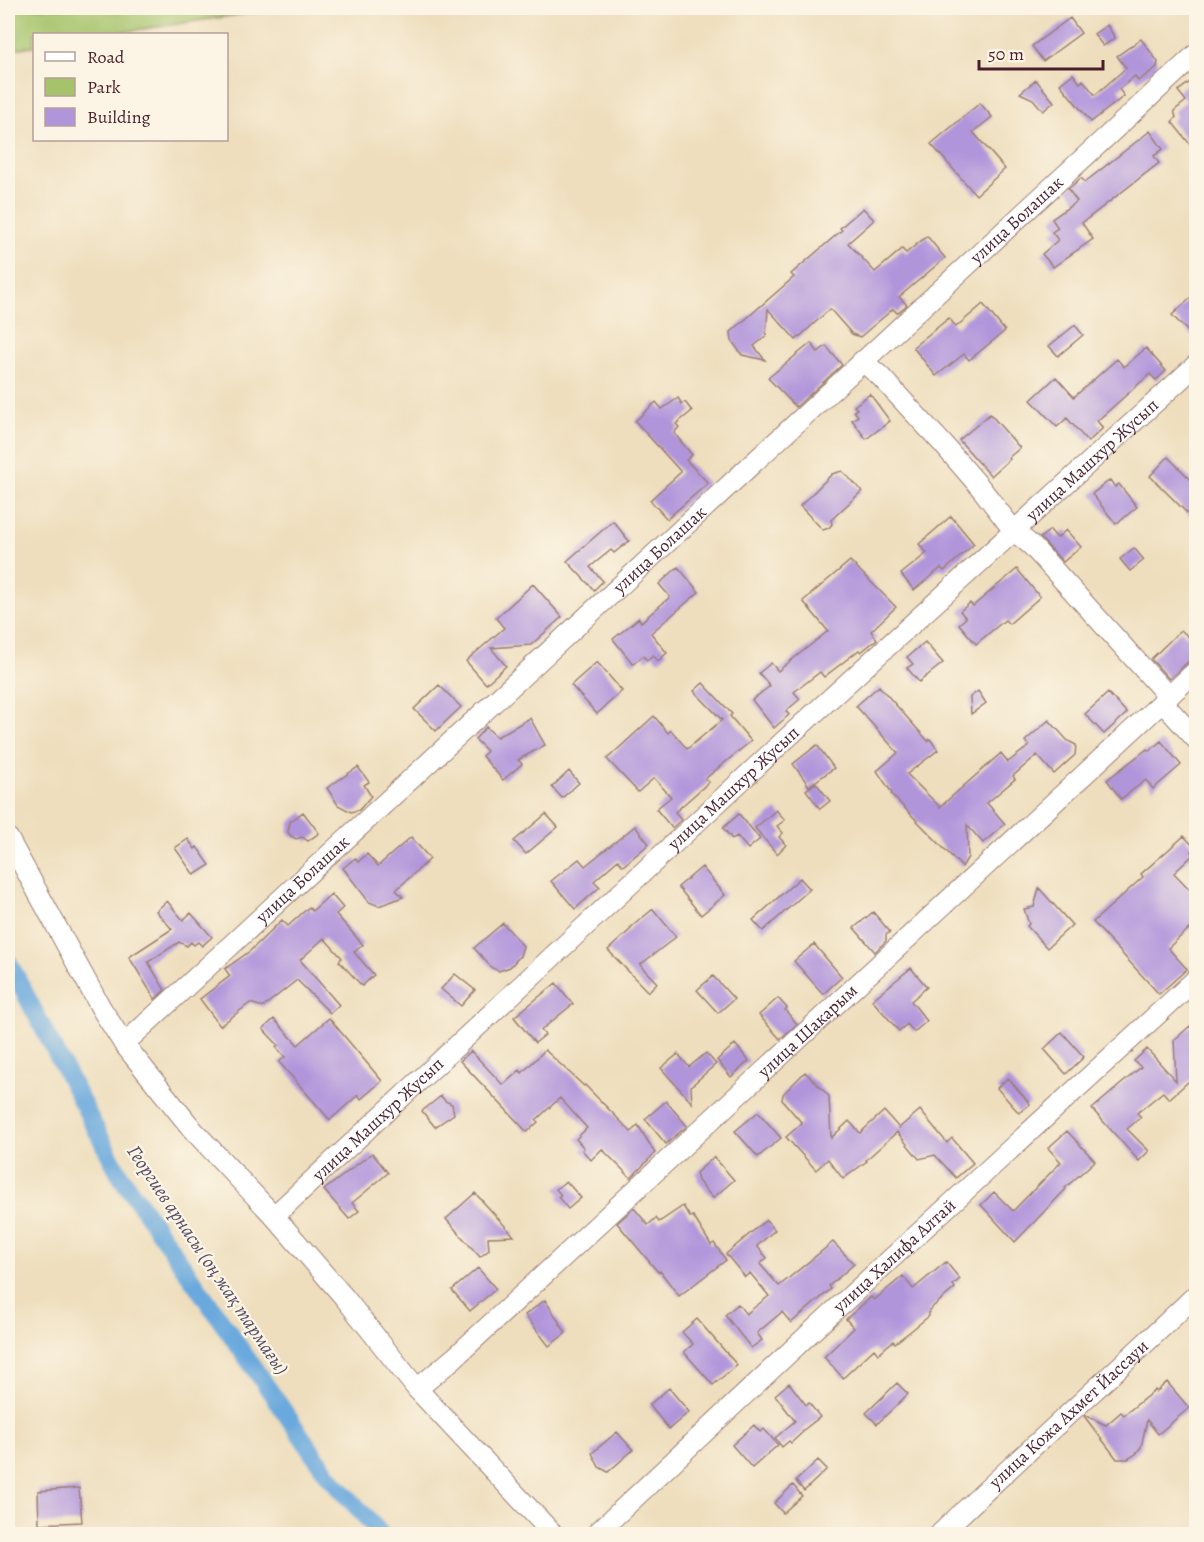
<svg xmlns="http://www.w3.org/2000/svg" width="1204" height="1542" font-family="Alegreya,serif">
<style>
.green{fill:#a5c36b;stroke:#78714b;stroke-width:1.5}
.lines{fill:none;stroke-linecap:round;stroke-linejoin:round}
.canal{stroke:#6ba9dd;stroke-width:18}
.building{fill:#b195db}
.street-casing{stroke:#9c7e74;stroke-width:22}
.street{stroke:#fff;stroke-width:20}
.labels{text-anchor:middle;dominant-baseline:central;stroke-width:4.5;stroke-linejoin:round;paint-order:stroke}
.street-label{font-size:18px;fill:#4a1f2b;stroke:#fcf5e5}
.water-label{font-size:20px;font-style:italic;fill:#564f69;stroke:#fcf5e5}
</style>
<rect width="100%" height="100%" fill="#fcf5e5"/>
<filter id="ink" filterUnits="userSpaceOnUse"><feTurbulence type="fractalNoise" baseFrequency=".0167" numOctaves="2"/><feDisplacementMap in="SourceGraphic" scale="12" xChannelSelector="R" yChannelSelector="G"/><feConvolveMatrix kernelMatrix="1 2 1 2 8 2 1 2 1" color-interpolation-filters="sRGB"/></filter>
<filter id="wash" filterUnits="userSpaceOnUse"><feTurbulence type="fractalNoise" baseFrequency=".008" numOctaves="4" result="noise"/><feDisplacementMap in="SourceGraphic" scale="24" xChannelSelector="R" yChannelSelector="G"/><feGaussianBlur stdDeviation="1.35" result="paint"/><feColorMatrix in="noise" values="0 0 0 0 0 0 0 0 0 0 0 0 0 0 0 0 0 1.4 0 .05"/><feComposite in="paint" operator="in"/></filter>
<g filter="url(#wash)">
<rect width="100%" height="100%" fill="#eedebd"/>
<!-- green -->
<path class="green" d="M8 8H285L109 34H34V46L8 50Z"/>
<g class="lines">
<!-- canal -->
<path class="canal" d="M8 961 121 1177 329 1476 381 1534"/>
</g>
<g id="blocks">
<!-- building -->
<path class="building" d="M1070 18 1081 33 1043 61 1032 46Z
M1107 25 1115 38 1103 46 1094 34Z
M1141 39 1158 62 1157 67 1138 81 1135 76 1119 89 1124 96 1091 122 1060 84 1073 74 1080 83 1083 80 1095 95 1126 68 1117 56Z
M1197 77V153L1172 122 1176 117 1174 111 1186 101 1178 91Z
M1036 80 1054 102 1043 111 1033 99 1020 93Z
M980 103 992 117 973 132 1005 169 976 195 931 144Z
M1150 131 1163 149 1154 156 1159 163 1082 223 1093 239 1053 267 1042 254 1058 240 1052 232 1058 228 1052 219 1077 201 1068 189 1081 178 1085 182Z
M863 208 874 220 848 243 875 272 902 249 906 253 927 236 945 258 899 297 907 305 897 313 893 309 860 337 852 334 830 309 796 340 768 309 766 336 754 346 765 360 742 355 732 341 731 332 794 277 791 274 842 230 840 228Z
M1197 292V341L1172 315Z
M983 304 1005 331 969 360 964 354 936 376 913 347 949 318 956 327Z
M1075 325 1083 335 1058 356 1049 346Z
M811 343 818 352 826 346 842 365 796 407 768 378Z
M1146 348 1166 371 1156 380 1150 374 1097 421 1103 428 1088 442 1067 418 1057 427 1031 400 1056 377 1074 397 1117 359 1124 367Z
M870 394 890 421 866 439 852 420 858 416 854 411 857 409 854 406Z
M678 398 682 404 685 402 692 411 676 424 679 427 674 433 692 455 686 460 708 483 667 519 650 500 681 472 635 421 656 402 662 409Z
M990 414 1020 448 1008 458 1010 459 991 476 959 440Z
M1168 457 1197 486V523L1150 476Z
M842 471 862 491 831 520 832 524 829 528 823 530 800 506 832 474Z
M1110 480 1115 487 1119 484 1137 507 1116 524 1092 494Z
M951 516 974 544 944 571 941 568 914 590 901 574 927 553 919 544Z
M613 521 629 541 614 553 611 550 590 567 603 581 594 590 567 561Z
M1050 530 1057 538 1066 530 1081 547 1063 562 1040 538Z
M1134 548 1144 560 1130 571 1120 559Z
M850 561 896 607 871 631 877 639 861 652 859 650 824 677 820 672 794 692 800 699 786 711 789 715 774 728 752 700 770 686 759 673 771 663 778 671 828 631 803 601Z
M678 567 699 592 651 633 667 653 658 661 653 655 647 660 643 656 633 664 613 639 639 618 641 622 670 597 659 584Z
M1017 569 1040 597 1009 624 1005 620 976 644 959 624 966 618 960 611 970 603 973 606Z
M533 584 562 617 531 645 491 648 506 666 486 684 466 661 504 628 496 618Z
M1181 630 1197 645V654L1169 679 1151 659Z
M925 642 943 663 919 682 907 668 913 664 907 657Z
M597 662 622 691 597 714 571 685Z
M703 683 732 714 730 716 751 741 705 779 709 782 675 812 681 820 672 828 656 809 671 797 654 778 638 792 607 759 654 716 668 733 671 730 687 749 722 720 694 691Z
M439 685 461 707 436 731 414 709Z
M879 686 928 741 930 739 938 750 907 774 940 807 1001 753 1008 762 1029 746 1025 741 1049 720 1068 741 1076 745 1075 755 1054 774 1037 755 1013 776 1015 779 987 803 1005 824 983 843 967 825 968 857 962 867 891 794 892 793 877 771 898 753 856 706Z
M978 691 986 703 971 714 970 697Z
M1108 693 1127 713 1104 734 1085 714Z
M530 718 545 745 518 760 522 764 503 780 482 756 487 751 475 739 486 727 497 737Z
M1161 741 1181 765 1153 789 1146 780 1121 799 1107 780 1147 749 1149 751Z
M817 745 834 768 809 786 793 764Z
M358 767 369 782 364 785 371 796 359 810 351 812 338 805 327 788Z
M569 771 579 783 562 798 552 787Z
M816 783 830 801 820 809 806 790Z
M776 810 785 820 777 826 783 833 779 837 786 845 777 854 755 828Z
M303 812 319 833 308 841 302 837 296 839 291 836 288 832 290 822Z
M546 814 558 827 526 854 514 841Z
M739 814 760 839 748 849 737 836 732 839 723 828Z
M635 826 649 844 623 866 618 860 594 881 600 887 575 909 551 881 579 859 585 866Z
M1184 836 1195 848 1191 851 1194 854 1174 873 1197 897V936L1190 928 1168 948 1187 969 1159 994 1093 922 1143 877 1141 874Z
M411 837 430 859 396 890 403 897 379 906 369 902 343 868 355 858 358 862 367 854 378 866Z
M188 839 195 849 197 847 210 865 194 875 175 848Z
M702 867 725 895 701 915 678 887Z
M800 878 810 889 763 931 753 920Z
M1039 888 1072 925 1047 948 1027 926 1029 924 1024 909 1034 907Z
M331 894 343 908 336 914 363 945 354 952 374 975 362 986 339 961 342 958 324 938 300 960 339 1005 330 1013 297 980 263 1007 250 1003 220 1026 200 999 230 976 225 969 250 951 282 920 288 926 309 907 312 911Z
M167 901 183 920 191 913 212 937 202 946 198 942 194 945 191 942 187 946 179 942 148 962 165 990 155 999 129 957 172 929 156 911Z
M653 909 676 937 640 965 657 983 648 992 608 950 631 929 630 928Z
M873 912 890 932 886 935V941L875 952 854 928Z
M503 923 523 946 520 956 510 967 499 971 492 968 474 948Z
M814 944 842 977 823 994 794 961Z
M911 968 927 987 911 1001 927 1021 914 1032 907 1024 899 1031 872 1000Z
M455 974 475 990 461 1006 441 989Z
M713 976 734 999 718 1013 697 990Z
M556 983 573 1004 541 1030 545 1035 535 1043 514 1017Z
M778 998 787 1008 785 1010 797 1024 780 1039 759 1015Z
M329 1018 382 1081 361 1099 358 1095 330 1120 279 1062 285 1057 276 1047 278 1045 263 1029 274 1019 298 1045Z
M1190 1026 1197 1034V1074L1169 1099 1163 1092 1137 1113 1141 1117 1127 1129 1149 1151 1139 1161 1092 1109 1141 1067 1134 1061 1147 1049 1176 1081 1174 1040Z
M1062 1032 1084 1057 1066 1074 1044 1049Z
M735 1044 749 1061 731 1077 717 1060Z
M545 1050 584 1086 585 1085 631 1132 638 1125 655 1153 631 1178 602 1149 591 1160 582 1150 584 1148 576 1139 587 1128 560 1098 536 1120 538 1122 527 1132 460 1061 471 1051 503 1085 520 1070 522 1073Z
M706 1053 716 1064 691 1086 692 1103 661 1068 678 1054 689 1067Z
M805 1072 829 1096 831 1138 849 1121 860 1133 884 1111 899 1128 920 1110 947 1143 952 1138 973 1163 956 1178 935 1155 919 1159 897 1132 866 1160 867 1161 843 1179 828 1159 816 1170 786 1137 802 1123 782 1100 783 1094Z
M1008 1078 1030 1104 1019 1113 997 1088Z
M441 1096 445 1101 452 1104 454 1114 435 1127 422 1111Z
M666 1101 687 1126 666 1144 645 1119Z
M758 1112 781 1138 758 1157 735 1131Z
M1067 1131 1095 1161 1065 1188 1066 1189 1015 1242 981 1205 994 1192 1013 1211 1061 1162 1048 1148Z
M372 1153 388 1173 352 1203 359 1211 349 1219 324 1190Z
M714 1157 734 1180 713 1198 698 1181 696 1173Z
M566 1181 581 1198 568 1209 558 1197 561 1195 556 1189Z
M475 1193 514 1236 488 1237 489 1250 480 1257 446 1219Z
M683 1206 690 1217 693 1216 711 1245 714 1243 726 1260 679 1296 660 1271 658 1272 617 1223 634 1208 648 1225 656 1218 659 1222Z
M766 1220 775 1230 757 1246 767 1258 760 1264 779 1286 833 1242 854 1264 829 1286 831 1289 791 1323 782 1312 757 1333 762 1340 751 1348 725 1315 738 1304 746 1314 769 1296 750 1273 745 1277 726 1254Z
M946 1262 960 1279 953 1285 955 1288 929 1310V1316L912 1330 895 1343 893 1341 878 1354 874 1349 843 1378 824 1357 854 1328 846 1319 871 1297 874 1300 903 1276 913 1289Z
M478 1268 496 1289 470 1311 452 1290Z
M545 1300 566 1333 549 1346 525 1315Z
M697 1319 737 1365 713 1385 684 1352 693 1344 682 1332Z
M1167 1382 1189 1408 1158 1434 1147 1420 1141 1447 1136 1454 1128 1459H1117L1084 1416 1085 1415 1106 1425 1121 1412 1124 1415 1155 1390 1156 1392Z
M789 1383 806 1405 809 1403 820 1417 802 1431 803 1432 791 1443 789 1441 782 1447 775 1438 795 1421 775 1395Z
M897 1383 908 1394 877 1424 866 1413Z
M669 1388 689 1412 669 1429 649 1405Z
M754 1425 760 1432 764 1429 778 1445 752 1468 732 1445Z
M617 1432 633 1450 608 1472 599 1467 592 1453Z
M818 1460 827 1469 804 1491 796 1481Z
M793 1485 802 1496 783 1513 774 1503Z
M79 1488 82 1522 39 1524 38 1491Z"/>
</g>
</g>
<g filter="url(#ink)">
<use href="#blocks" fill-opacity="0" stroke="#9c7e74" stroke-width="1.5"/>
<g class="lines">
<!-- street casing -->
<g class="street-casing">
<g id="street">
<path d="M862 361 880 376 942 443 980 487 1014 531 1032 546 1169 697"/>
<path d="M1163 703 1196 739"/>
<path d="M8 838 101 1008 124 1044 193 1130 274 1216 344 1297 417 1389 553 1534"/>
<path id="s1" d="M124 1044 1196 54"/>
<path id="s2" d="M274 1216 786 739 1196 365"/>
<path id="s3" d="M417 1389 454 1358 1196 671"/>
<path id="s4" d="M596 1534 809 1334 1196 979"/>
<path id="s5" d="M940 1534C1024 1453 1112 1376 1196 1295"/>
</g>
</g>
<!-- street -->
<use href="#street" class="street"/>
</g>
</g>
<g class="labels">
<!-- street labels -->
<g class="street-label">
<text stroke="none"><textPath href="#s1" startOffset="1215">улица Болашак</textPath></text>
<text stroke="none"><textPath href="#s2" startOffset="1114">улица Машхур Жусып</textPath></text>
<text stroke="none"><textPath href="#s1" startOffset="729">улица Болашак</textPath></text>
<text stroke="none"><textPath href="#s2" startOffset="628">улица Машхур Жусып</textPath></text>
<text stroke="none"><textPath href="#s1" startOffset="243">улица Болашак</textPath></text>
<text stroke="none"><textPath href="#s3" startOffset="530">улица Шакарым</textPath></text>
<text stroke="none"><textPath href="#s2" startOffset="142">улица Машхур Жусып</textPath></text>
<text stroke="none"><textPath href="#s4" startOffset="408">улица Халифа Алтай</textPath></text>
<text stroke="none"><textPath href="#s5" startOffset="176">улица Кожа Ахмет Йассауи</textPath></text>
</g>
<!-- water labels -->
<g class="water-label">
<text transform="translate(208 1260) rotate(56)">Георгиев арнасы (оң жақ тармағы)</text>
</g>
</g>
<!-- margin -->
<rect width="1204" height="1542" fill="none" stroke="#fcf5e5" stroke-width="30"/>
<!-- legend -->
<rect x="33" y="33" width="195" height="108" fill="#fcf5e5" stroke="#b59f9b" stroke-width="1.5"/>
<rect x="45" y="52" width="30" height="9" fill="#ffffff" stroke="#b59f9b" stroke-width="1.5"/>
<text x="87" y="63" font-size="18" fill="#4a1f2b">Road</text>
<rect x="45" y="78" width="30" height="18" fill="#a5c36b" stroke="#b59f9b" stroke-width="1.5"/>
<text x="87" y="93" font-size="18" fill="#4a1f2b">Park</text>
<rect x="45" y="108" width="30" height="18" fill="#b195db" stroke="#b59f9b" stroke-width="1.5"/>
<text x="87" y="123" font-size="18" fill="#4a1f2b">Building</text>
<!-- scale -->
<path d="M979 60v9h124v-9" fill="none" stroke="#4a1f2b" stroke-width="3"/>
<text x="988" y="60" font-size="18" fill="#4a1f2b" stroke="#fcf5e5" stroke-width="4.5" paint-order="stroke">50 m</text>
</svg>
